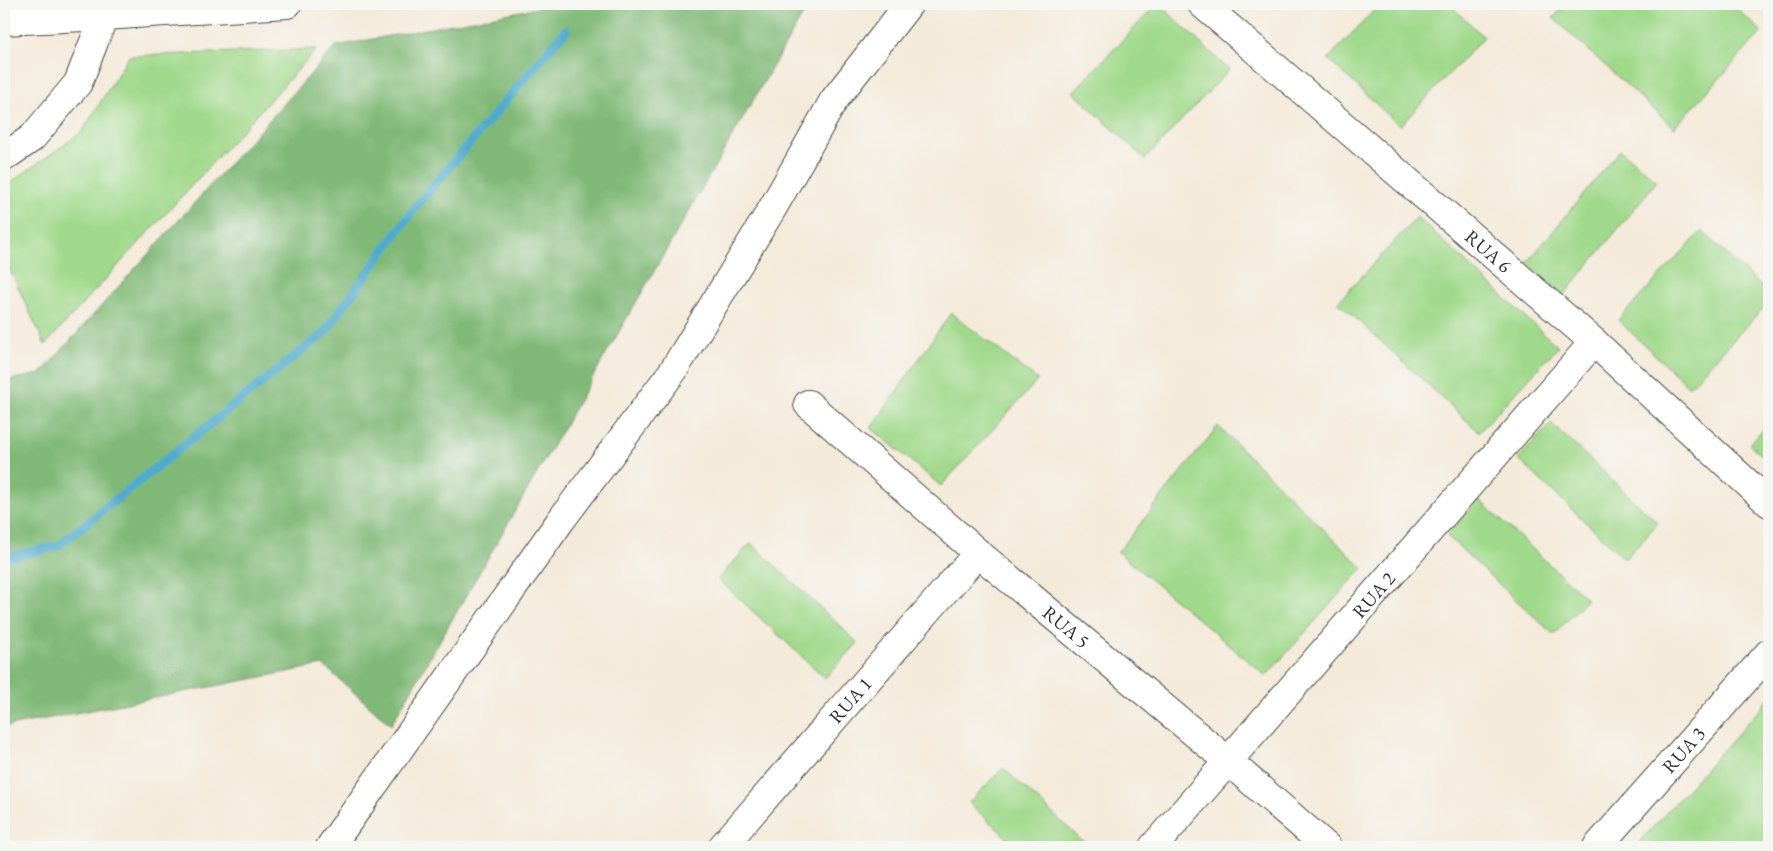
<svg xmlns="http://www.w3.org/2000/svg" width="1773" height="851" font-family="'EB Garamond',serif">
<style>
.green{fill:#a0d98b;stroke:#66825b}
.forest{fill:#80b977;stroke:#567251}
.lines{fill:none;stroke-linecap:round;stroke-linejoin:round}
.stream{stroke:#50abce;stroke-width:9}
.minor-casing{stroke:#494845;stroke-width:30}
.minor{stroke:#fff;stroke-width:28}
.labels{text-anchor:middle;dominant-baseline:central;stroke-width:5;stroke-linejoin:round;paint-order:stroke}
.street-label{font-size:19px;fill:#2b2b2b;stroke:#f6f6f2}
</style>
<rect width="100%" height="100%" fill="#f6f6f2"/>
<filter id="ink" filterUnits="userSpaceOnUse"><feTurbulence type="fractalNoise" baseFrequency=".02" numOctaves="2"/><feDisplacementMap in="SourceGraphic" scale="10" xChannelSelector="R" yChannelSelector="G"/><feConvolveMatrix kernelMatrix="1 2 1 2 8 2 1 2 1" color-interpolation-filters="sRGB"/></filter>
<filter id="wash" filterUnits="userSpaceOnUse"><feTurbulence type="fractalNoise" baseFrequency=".0096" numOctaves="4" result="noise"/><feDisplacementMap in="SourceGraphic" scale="20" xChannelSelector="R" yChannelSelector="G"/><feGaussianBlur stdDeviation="1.12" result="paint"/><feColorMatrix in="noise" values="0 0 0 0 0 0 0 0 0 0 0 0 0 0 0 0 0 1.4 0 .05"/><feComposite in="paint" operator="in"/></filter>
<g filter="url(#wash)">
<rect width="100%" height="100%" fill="#f4ead9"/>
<!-- green -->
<path class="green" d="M1157 4H1159L1229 70 1145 159 1073 92Z
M1380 4H1449L1484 37 1400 126 1328 59Z
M1566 4H1732L1762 32 1674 128 1553 18Z
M317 49 45 345 4 257V187L82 132 129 56Z
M1620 150 1657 181 1564 295 1526 264Z
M1417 217 1558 347 1479 432 1338 302Z
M1702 231 1769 294V302L1689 387 1618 320Z
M951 313 1038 380 941 486 871 428Z
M1551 423 1658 523 1625 559 1518 459Z
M1769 423V461L1749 444Z
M1218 426 1363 568 1266 676 1118 552Z
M1479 500 1587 599 1554 635 1446 535Z
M751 543 858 643 825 678 718 579Z
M1769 699V847H1635Z
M1003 768 1089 847H1017L969 803Z"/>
<!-- forest -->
<path class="forest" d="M558 4H809L391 725 323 665 4 727V381L40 374 336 46Z"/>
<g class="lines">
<!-- stream -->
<path class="stream" d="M4 558 58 546 324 333 417 205 566 30"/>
</g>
</g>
<g filter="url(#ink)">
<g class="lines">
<!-- minor casing -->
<g class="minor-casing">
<g id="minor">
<path id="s1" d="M1202 4 1594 342 1769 503"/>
<path d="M4 21 104 16 287 4"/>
<path d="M4 157 32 138 78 83 104 16 107 4"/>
<path id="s2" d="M808 404 978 553 1228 761 1327 847"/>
<path d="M330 847 561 520 673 371 772 209 834 100 909 4"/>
<path id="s3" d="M722 847 978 553"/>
<path id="s4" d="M1153 847 1594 342"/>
<path id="s5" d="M1597 847 1769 653"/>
</g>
</g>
<!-- minor -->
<use href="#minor" class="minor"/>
</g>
</g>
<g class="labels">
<!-- street labels -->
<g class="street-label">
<text stroke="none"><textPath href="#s1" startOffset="378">RUA 6</textPath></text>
<text stroke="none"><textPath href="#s4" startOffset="335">RUA 2</textPath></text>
<text stroke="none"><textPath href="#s2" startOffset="341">RUA 5</textPath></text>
<text stroke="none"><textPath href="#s3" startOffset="195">RUA 1</textPath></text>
<text stroke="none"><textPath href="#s5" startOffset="130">RUA 3</textPath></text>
</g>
</g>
<!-- margin -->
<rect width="1773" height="851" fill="none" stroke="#f6f6f2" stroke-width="20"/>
</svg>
